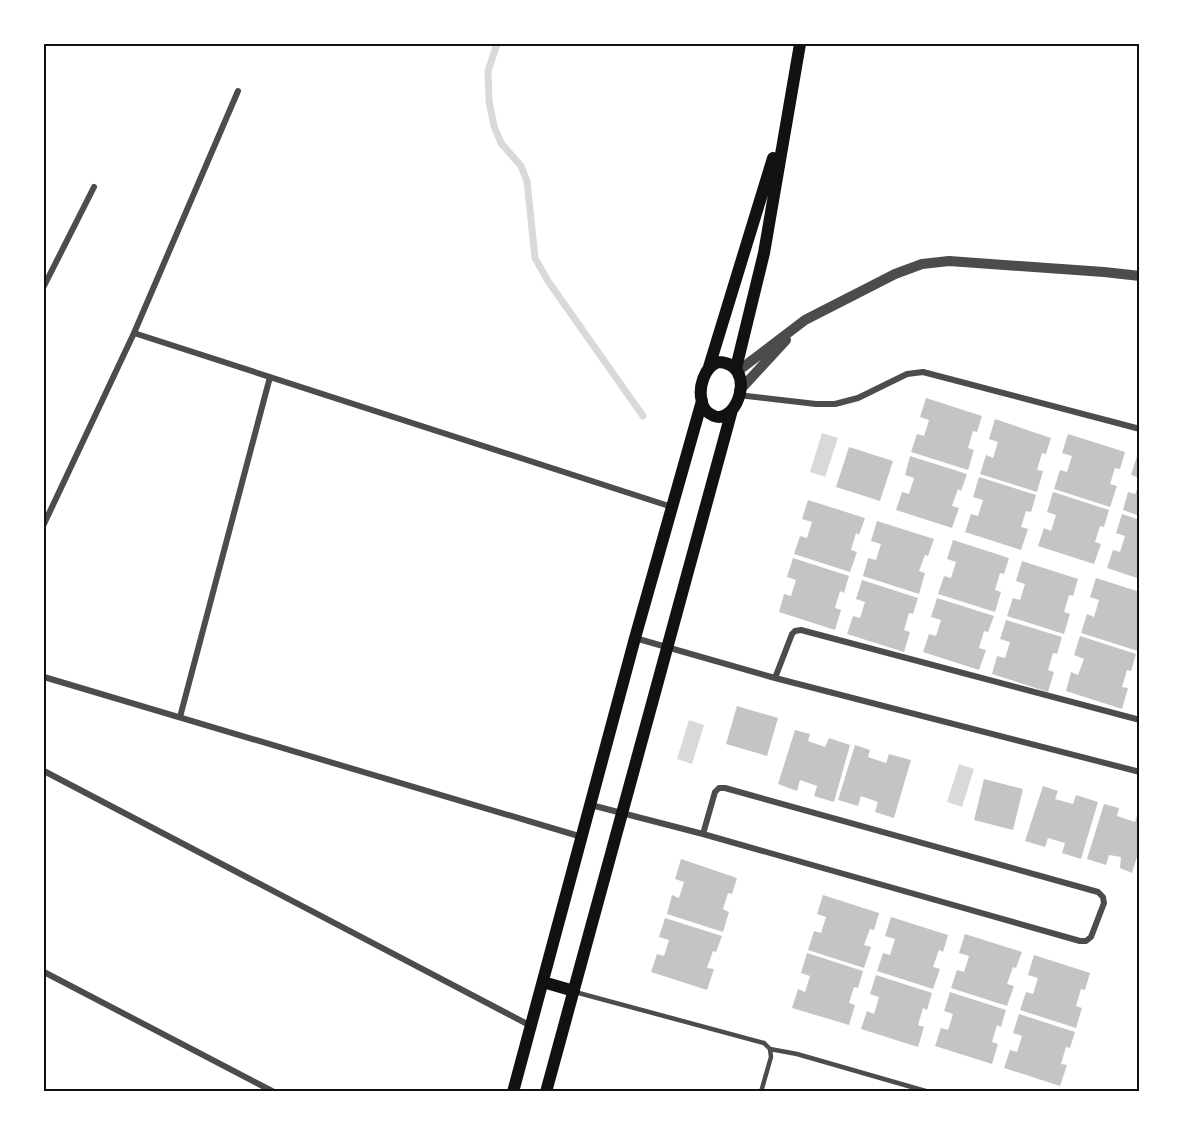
<svg xmlns="http://www.w3.org/2000/svg" width="1183" height="1135" font-family="Literata,serif">
<style>
.water{fill:#d9d9d9}
.lines{fill:none;stroke-linecap:round;stroke-linejoin:round}
.stream{stroke:#d9d9d9;stroke-width:7}
.building{fill:#c4c4c4}
.service{stroke:#4c4c4c;stroke-width:4.5}
.minor{stroke:#4c4c4c;stroke-width:6}
.tertiary{stroke:#4c4c4c;stroke-width:10}
.secondary{stroke:#111;stroke-width:12}
.neatline{fill:none;stroke:#111;stroke-width:2}
</style>
<rect width="100%" height="100%" fill="#fff"/>
<!-- water -->
<path class="water" d="M822 433 838 438 825 477 810 472Z
M689 720 704 725 692 764 677 759Z
M959 764 974 769 962 807 947 802Z"/>
<g class="lines">
<!-- stream -->
<path class="stream" d="M497 44 488 71 489 101 494 126 501 143 521 166 527 181 535 258 548 281 643 416"/>
</g>
<!-- building -->
<path class="building" d="M926 398 982 416 977 432 973 431 968 448 974 450 968 470 911 452 917 434 924 436 929 420 920 417Z
M995 419 1051 438 1046 454 1042 453 1037 470 1043 471 1037 492 980 474 986 455 993 458 998 442 989 439Z
M1068 434 1125 452 1120 469 1115 468 1110 484 1117 486 1110 507 1054 489 1060 470 1067 472 1072 456 1062 453Z
M849 447 893 461 880 501 836 487Z
M910 456 967 474 961 491 958 489 952 506 959 508 952 528 896 510 902 492 909 494 914 478 905 475Z
M1137 456 1140 457V478L1131 475Z
M979 477 1036 495 1031 512 1026 511 1021 527 1028 529 1021 550 965 532 971 514 978 516 983 500 973 497Z
M1140 483V516L1123 510 1128 492 1135 494Z
M1053 492 1109 510 1104 527 1100 526 1095 542 1101 544 1094 564 1038 546 1044 528 1051 531 1056 515 1047 512Z
M808 500 865 518 859 535 856 533 851 550 857 552 850 572 794 554 800 536 807 538 812 522 802 519Z
M1122 514 1140 520V579L1107 568 1113 550 1120 552 1125 536 1116 533Z
M877 521 934 539 928 556 925 555 919 571 925 573 919 594 863 576 868 558 876 560 881 544 871 541Z
M953 540 1009 558 1004 574 1000 573 995 590 1001 592 995 612 938 594 944 576 951 578 956 562 947 559Z
M793 558 849 576 844 593 840 591 835 608 841 610 835 630 779 612 784 594 791 596 796 580 787 577Z
M1022 561 1078 579 1073 596 1069 595 1064 612 1070 614 1064 634 1007 616 1013 598 1020 600 1025 584 1016 581Z
M1096 578 1140 592V623L1138 628 1140 629V645L1138 651 1081 633 1087 614 1094 617 1099 600 1090 597Z
M862 580 918 598 913 614 909 613 904 630 910 632 904 652 847 634 853 616 860 618 865 602 856 599Z
M937 598 994 616 988 632 984 631 979 648 986 650 979 670 923 652 929 634 936 636 941 620 931 617Z
M1006 620 1062 637 1057 654 1053 653 1048 670 1054 672 1048 692 992 674 997 656 1005 658 1010 642 1000 639Z
M1080 636 1136 654 1131 671 1127 670 1122 687 1128 688 1122 709 1066 691 1071 672 1078 675 1084 659 1074 655Z
M737 706 778 718 767 756 726 744Z
M795 730 810 734 808 741 825 747 829 738 850 745 834 802 814 796 817 786 800 780 797 791 778 784Z
M855 745 870 750 868 757 886 763 889 754 911 760 894 818 875 812 878 802 861 796 858 806 838 800Z
M984 779 1023 789 1013 830 974 820Z
M1043 786 1058 791 1055 799 1073 804 1076 795 1098 802 1081 859 1062 853 1065 843 1048 838 1045 847 1025 841Z
M1104 804 1119 808 1117 816 1135 822 1138 812H1140V847L1132 873 1120 868 1121 857 1109 855 1106 865 1087 859Z
M681 859 737 878 732 894 728 893 723 909 729 912 723 932 667 914 672 895 679 898 684 882 675 879Z
M823 895 879 913 874 930 870 929 864 945 871 947 864 968 808 950 814 931 821 933 826 917 817 914Z
M891 917 948 935 943 952 939 950 933 967 940 969 933 989 877 971 883 953 890 955 895 939 885 936Z
M665 918 722 936 716 952 713 951 707 968 714 969 707 990 651 972 657 954 664 956 669 940 659 937Z
M965 934 1022 952 1016 968 1013 967 1007 984 1014 986 1007 1006 951 988 957 970 964 972 969 956 959 953Z
M807 953 863 971 858 988 854 987 849 1003 855 1005 849 1025 792 1008 798 989 805 992 810 976 801 973Z
M1034 955 1090 973 1085 990 1081 989 1076 1006 1082 1008 1076 1028 1020 1010 1026 992 1033 994 1038 978 1028 975Z
M876 975 932 993 927 1010 923 1008 918 1025 924 1027 918 1047 861 1029 867 1011 874 1014 879 997 870 994Z
M950 992 1006 1010 1001 1027 997 1025 992 1042 998 1044 992 1064 935 1046 941 1028 948 1030 953 1014 944 1011Z
M1019 1014 1075 1032 1070 1048 1066 1047 1061 1064 1067 1065 1060 1086 1004 1068 1010 1050 1017 1052 1022 1036 1013 1033Z"/>
<g class="lines">
<!-- service -->
<path class="service" d="M575 992 764 1043 770 1049 797 1054 929 1092
M761 1092 771 1057 770 1049"/>
<!-- minor -->
<path class="minor" d="M44 286 94 187
M134 333 672 507
M738 395 816 404H835L858 398 907 374 923 372 1140 429
M44 524 134 333 238 91
M635 638 775 678 1140 772
M44 677 582 837
M775 678 792 634 795 631 801 630 1140 720
M180 717 270 377
M44 771 531 1026
M591 805 703 834 1080 941H1086L1091 937 1104 903 1103 897 1098 892 725 788H719L715 792 703 834
M44 972 274 1092"/>
<!-- tertiary -->
<path class="tertiary" d="M738 371 805 320 895 274 922 264 949 261 1104 272 1140 276
M739 391 786 340"/>
<!-- secondary -->
<path class="secondary" d="M718 362C758 363 738 425 714 416 707 413 703 409 702 402 698 388 704 367 718 362Z
M709 367 773 158
M736 368 764 253 800 44
M543 982 574 991
M513 1092 635 638 702 401
M546 1092 732 410"/>
</g>
<!-- border -->
<rect width="1183" height="1135" fill="none" stroke="#ffffff" stroke-width="90"/>
<rect x="45" y="45" width="1093" height="1045" class="neatline"/>
</svg>
